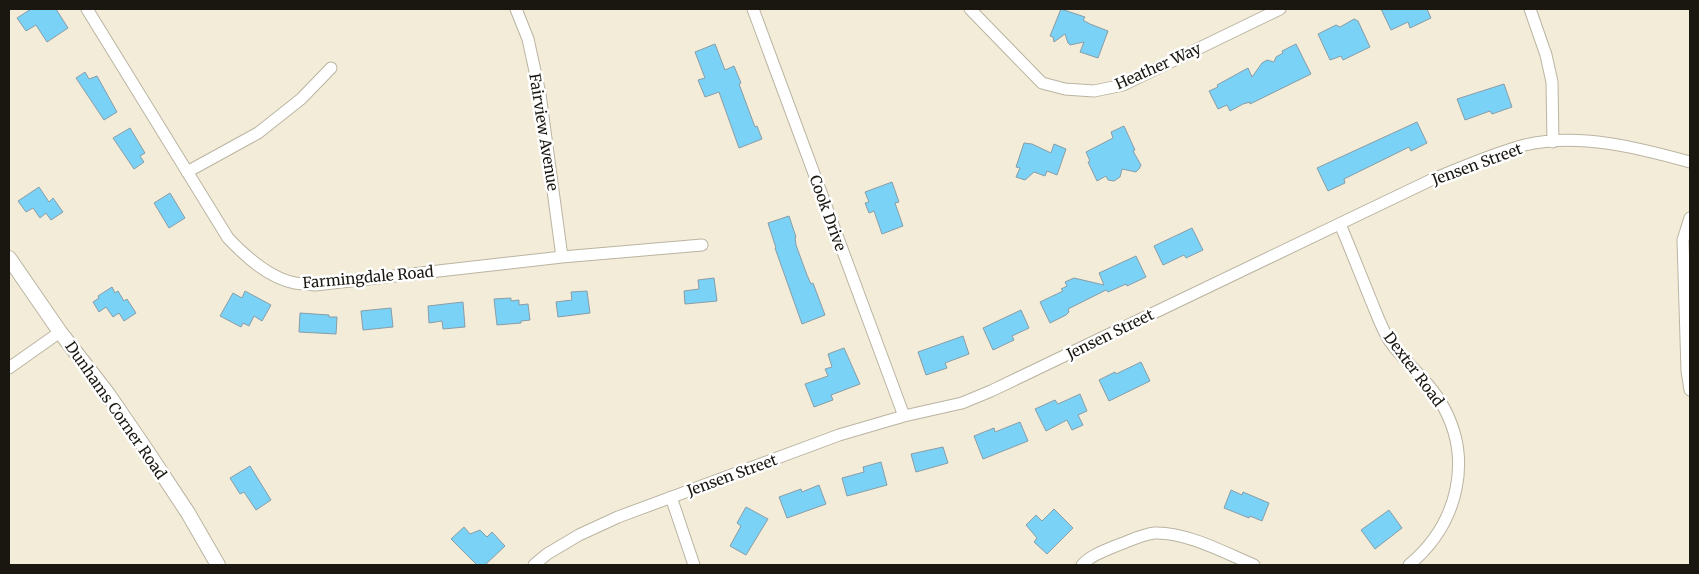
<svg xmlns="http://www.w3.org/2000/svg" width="1699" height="574" font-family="Merriweather,serif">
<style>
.building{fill:#7ad2f7;stroke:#899da6}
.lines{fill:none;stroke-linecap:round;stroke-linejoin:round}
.minor-casing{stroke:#bab4a1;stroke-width:13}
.tertiary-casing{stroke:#bab4a1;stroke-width:16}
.minor{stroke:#fff;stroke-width:11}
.tertiary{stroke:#fff;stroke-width:14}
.labels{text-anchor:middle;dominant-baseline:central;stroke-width:5;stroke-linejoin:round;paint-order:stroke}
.street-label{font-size:15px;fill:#191710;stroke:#fff}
</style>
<rect width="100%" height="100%" fill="#f2ecd9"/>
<!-- building -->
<path class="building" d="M31 9H56L68 28 47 42 36 25 26 31 17 18Z
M1061 9 1085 17 1083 20 1090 24 1108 31 1098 58 1080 52 1084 42 1070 45 1068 43 1065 34 1054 42 1053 37 1050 36Z
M1381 9H1427L1431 18 1410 28 1408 22 1391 30Z
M1354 19 1358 21 1370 47 1343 60 1341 56 1330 60 1318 34 1336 25 1340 27Z
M715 44 725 70 734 66 741 83 739 84 755 127 757 126 762 139 739 148 719 92 705 97 698 80 705 78 695 52Z
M1296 44 1311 74 1250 104V102L1243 104 1230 111 1227 105 1218 109 1209 91 1218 87 1217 85 1248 68 1252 77 1262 63 1267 60 1274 62 1276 57 1283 53 1282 51Z
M85 72 89 79 97 76 117 112 104 120 76 78Z
M1504 84 1512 107 1492 114 1490 111 1465 120 1457 99Z
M1417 122 1427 143 1411 151 1409 147 1344 179 1345 183 1328 191 1317 168Z
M1124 126 1135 150 1133 151 1141 165 1139 169 1136 172 1122 169 1120 177 1114 181 1108 180 1106 176 1097 181 1088 162 1090 161 1086 152 1113 138 1111 132Z
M130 128 145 153 140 156 144 162 134 169 113 138Z
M1024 143 1032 144 1051 153 1054 144 1066 149 1057 175 1047 171 1045 176 1034 172 1025 180 1016 177 1020 168 1016 167Z
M892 182 899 202 895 203 903 226 882 234 874 211 869 213 865 203 869 202 865 192Z
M39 187 49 202 53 198 63 212 51 220 46 213 40 218 33 208 26 212 18 201Z
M170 193 185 218 169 228 154 203Z
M789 216 796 237H795L796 245 807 275 811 284 813 283 825 315 802 324 775 248H776L768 223Z
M1192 228 1203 250 1186 258 1184 255 1163 265 1154 246Z
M1136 256 1146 277 1127 286 1126 284 1108 292 1106 290 1068 309 1069 312 1066 315 1050 323 1040 302 1063 291 1061 289 1067 286 1065 282 1074 278 1104 285 1099 273Z
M714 278 717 301 685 304 684 291 699 289 698 280Z
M112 287 115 293 118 291 124 301 127 299 136 313 124 321 119 313 113 317 106 307 99 312 93 302 99 298 98 296Z
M245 291 271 305 262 321 254 316 249 326 243 323 241 327 220 316 233 293 242 298Z
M587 291 590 313 558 317 556 302 572 300 571 292Z
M511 298V301L519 300V305L528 304 530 320 521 321V323L497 325 494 299Z
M463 302 465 327 443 329 442 321 429 323 428 306Z
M391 308 393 327 363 330 361 311Z
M1021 310 1029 328 1012 336 1014 340 993 350 983 328Z
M300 313 329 315V317H337L336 334 299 332Z
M963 336 969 354 945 363 947 368 926 375 918 352Z
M844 348 860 384 831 395 833 400 814 407 805 384 828 376 825 369 832 367 828 354Z
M1141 362 1150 381 1109 401 1099 380 1115 372 1116 374Z
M1080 394 1087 411 1078 415 1083 425 1072 430 1067 420 1046 431 1035 409 1055 400 1058 404Z
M1020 422 1028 441 983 459 974 436 994 428 995 432Z
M943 447 948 463 916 472 911 454Z
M881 462 887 485 847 496 842 478 864 472 863 467Z
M250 466 271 500 256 510 244 492 240 494 230 478Z
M819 485 826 504 787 518 779 497 801 489 802 492Z
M1231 490 1242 495 1243 492 1269 503 1262 521 1250 516 1249 518 1224 508Z
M746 507 768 519 746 555 730 546 741 526 737 523Z
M1054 509 1073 528 1047 554 1034 542 1037 538 1026 525 1036 515 1042 521Z
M1389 510 1402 528 1375 549 1361 530Z
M464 527 470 534 480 530 487 537 492 532 505 546 485 565H477L451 539Z"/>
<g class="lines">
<!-- minor casing -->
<g class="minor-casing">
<path id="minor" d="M87 9 228 238C246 257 269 278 295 283 301 284 308 284 315 285L562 257 702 245
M516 9 528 39 540 94 562 257
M753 9 904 416
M970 9 1042 83 1065 89 1094 91 1123 85 1280 9
M1530 9 1546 55 1552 82 1553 142
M187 172 258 133 301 99 331 68
M1690 218 1683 240 1687 371 1690 390
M1340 224C1350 248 1360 273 1370 298 1376 312 1381 327 1389 340 1404 362 1426 378 1440 401 1475 458 1458 524 1409 565
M9 368 60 332
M671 497 694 565
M534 565 547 554 579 535 618 517 839 435 904 416 962 403 991 391 1433 179C1463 167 1494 153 1525 145 1578 132 1639 148 1690 162
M1082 565C1091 555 1106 550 1118 545 1129 541 1143 534 1155 533 1187 532 1225 553 1254 565"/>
</g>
<!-- tertiary casing -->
<g class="tertiary-casing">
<path id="tertiary" d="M9 258 60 332 108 394 147 451 188 513 218 565"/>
</g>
<!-- minor -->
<use href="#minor" class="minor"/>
<!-- tertiary -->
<use href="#tertiary" class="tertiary"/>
</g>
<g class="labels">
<!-- street labels -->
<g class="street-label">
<text transform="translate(1158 66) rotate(-24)">Heather Way</text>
<text transform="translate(544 132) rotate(81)">Fairview Avenue</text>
<text transform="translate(1477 164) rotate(-20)">Jensen Street</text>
<text transform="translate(828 213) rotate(70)">Cook Drive</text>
<text transform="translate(368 277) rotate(-5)">Farmingdale Road</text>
<text transform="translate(1110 334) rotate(-26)">Jensen Street</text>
<text transform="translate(1414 369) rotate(53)">Dexter Road</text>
<text transform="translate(116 410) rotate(55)">Dunhams Corner Road</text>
<text transform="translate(732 475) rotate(-20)">Jensen Street</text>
</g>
</g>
<!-- border -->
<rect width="1699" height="574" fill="none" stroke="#191710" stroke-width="20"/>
</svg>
